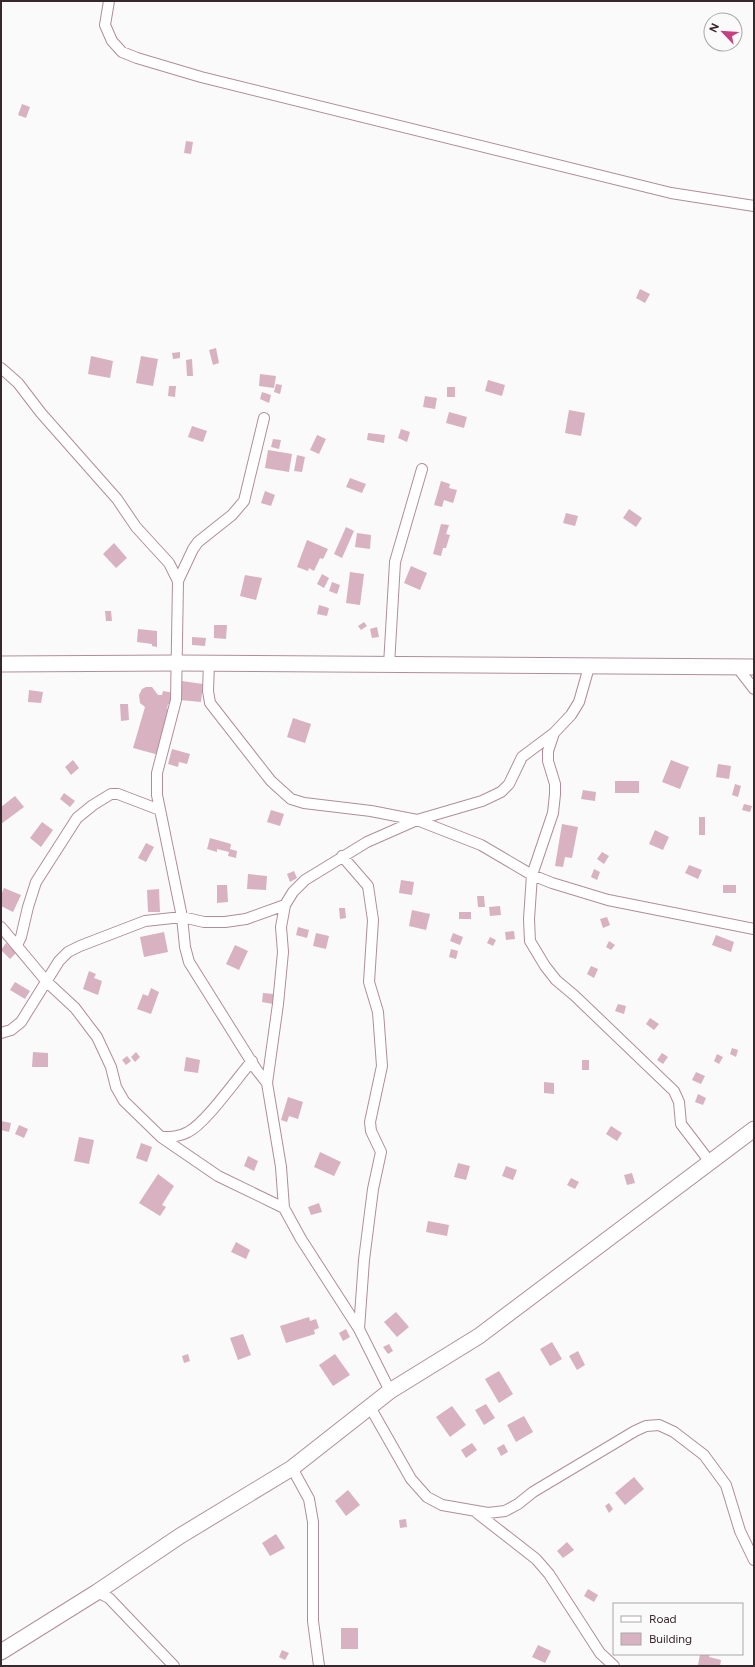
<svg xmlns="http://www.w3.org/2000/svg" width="755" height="1667" font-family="Figtree,sans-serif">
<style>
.building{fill:#d8b2c0}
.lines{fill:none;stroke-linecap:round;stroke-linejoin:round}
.street-casing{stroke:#b18d9b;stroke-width:12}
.secondary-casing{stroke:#b18d9b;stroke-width:17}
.street{stroke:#fff;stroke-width:10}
.secondary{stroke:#fff;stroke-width:15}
</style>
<rect width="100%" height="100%" fill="#fafafa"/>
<!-- building -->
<path class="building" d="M22 104 30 107 26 118 18 115Z
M186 141 193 142 191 154 184 153Z
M640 289 650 294 645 303 636 298Z
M216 348 219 363 213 365 209 350Z
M180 352V358L173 359 172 353Z
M91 356 113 361 110 378 88 374Z
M141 356 158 359 153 386 136 383Z
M192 359 193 376H187L186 360Z
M260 374 276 376 274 388 259 386Z
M488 380 505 385 502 396 485 391Z
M276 384 282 385 280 394 274 392Z
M169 386H176L175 397 168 396Z
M447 387H455V397H447Z
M262 392 271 395 269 403 260 399Z
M425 396 437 398 435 409 423 407Z
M569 410 585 413 581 436 565 433Z
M449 412 467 417 464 428 446 423Z
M192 426 207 431 203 442 188 437Z
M401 429 410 432 407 442 398 438Z
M368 433 385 435 384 443 367 440Z
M317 435 326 439 319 454 310 450Z
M273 439 281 440 279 449 271 447Z
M268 450 292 454 289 472 265 468Z
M297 455 305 457 302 472 294 471Z
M350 478 366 484 362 493 346 487Z
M441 481 450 484 449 488 457 490 453 503 444 500 442 507 434 505Z
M265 491 275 495 271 506 261 503Z
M629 509 642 518 636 527 623 518Z
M566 513 578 516 575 526 563 523Z
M441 524 449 525 446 534 450 535 446 548H443L441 556 433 554Z
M346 527 354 531 342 558 334 554Z
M357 533 371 535 370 549 355 547Z
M307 540 328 549 323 559 320 558 314 571 309 568 308 571 297 567Z
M114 543 127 558 116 568 103 554Z
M411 566 427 573 420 590 404 583Z
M350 572 364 574 360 605 346 603Z
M322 574 329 578 324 588 317 584Z
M245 575 262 578 256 600 240 596Z
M332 582 340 585 337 594 329 591Z
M319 605 329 608 327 616 317 614Z
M105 611H111L112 621H106Z
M364 622 367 626 361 630 358 626Z
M214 625H227L226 639 214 638Z
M377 627 379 637 372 638 370 629Z
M138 629 157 631V647L152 646V644L137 642Z
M192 637 206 638 205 646 192 645Z
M182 681 203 684 201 702 180 700Z
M146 687H152L158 695H162L163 691 174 693 172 704H168L167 709 172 710 159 755 133 748 145 707 140 703 139 695 142 689Z
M29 690 43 692 41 703 28 702Z
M120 704H128L129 720 121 721Z
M293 718 311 724 305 743 287 737Z
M172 749 190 754 187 764 179 762 178 767 168 764Z
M73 760 79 768 71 775 65 767Z
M671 760 689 767 680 789 662 782Z
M718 764 731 766 729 779 716 777Z
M615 781H639V793H615Z
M735 784 741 786 738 797 732 795Z
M583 790 596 792 595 801 581 799Z
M64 793 75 801 70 807 60 799Z
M15 796 24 807 1 824V807Z
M744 804 752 806 750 812 742 810Z
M271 810 284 814 280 826 267 822Z
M699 817H705V835H699Z
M42 822 53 830 41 847 30 838Z
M562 824 578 827 572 858 565 857 563 867 555 866Z
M655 830 669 837 663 850 649 844Z
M210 838 231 844 230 849 237 851 236 858 228 856 229 852 217 849V852L207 849Z
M146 843 154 847 146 862 138 858Z
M602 852 609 856 604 864 597 859Z
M689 865 702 870 698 879 685 873Z
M594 869 600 872 597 880 591 877Z
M294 871 297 878 290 882 287 874Z
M248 874 267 876 266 890 247 889Z
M401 880 414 882 412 895 399 893Z
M217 885H227L228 902 217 903Z
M723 885H736V893H723Z
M4 888 21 895 13 912 1 906V895Z
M159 889 160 912H148L147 890Z
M477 896H484L485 907H478Z
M500 906 501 915 490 916 489 907Z
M339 908H345L346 918 340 919Z
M412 910 430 914 426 930 409 926Z
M459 912H471V919H459Z
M607 917 610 925 603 928 600 919Z
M298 927 309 930 307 938 296 935Z
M514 931 515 939 506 940 505 932Z
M164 932 168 952 144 957 140 937Z
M316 933 329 936 326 949 313 946Z
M453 933 463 937 460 945 450 941Z
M716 935 734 942 731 952 712 945Z
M490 937 496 940 493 946 487 943Z
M609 941 615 945 611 950 606 947Z
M6 943 16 953 10 959 1 950Z
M235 945 248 951 239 970 226 964Z
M451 949 458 951 456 959 449 957Z
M591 966 598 969 594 978 587 974Z
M89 971 96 974 94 978 102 981 98 995 83 989Z
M15 982 30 991 25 999 10 990Z
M151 988 159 992 151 1014 137 1009 143 994 148 996Z
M263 993 274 994 273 1004 262 1002Z
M618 1004 626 1006 624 1014 615 1011Z
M650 1018 659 1024 654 1030 646 1024Z
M732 1048 738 1050 736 1057 730 1054Z
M33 1052 48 1053V1067H32Z
M136 1052 140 1057 135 1062 131 1057Z
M662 1053 668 1057 663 1064 657 1060Z
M717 1054 723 1057 719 1064 714 1061Z
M127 1056 131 1061 126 1065 122 1060Z
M186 1057 200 1060 198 1073 184 1071Z
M582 1060H589V1070H582Z
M696 1072 705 1076 701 1084 692 1080Z
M544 1082 554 1083V1094L544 1093Z
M698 1094 706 1098 703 1105 695 1102Z
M288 1097 303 1102 298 1119 289 1116 287 1122 281 1120Z
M1 1121 11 1123 9 1132 1 1130Z
M19 1125 28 1129 24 1138 15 1134Z
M611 1126 622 1133 617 1141 606 1134Z
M79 1137 94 1140 89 1164 74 1161Z
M141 1143 152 1147 147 1162 136 1158Z
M320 1152 341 1162 334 1176 314 1167Z
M248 1156 258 1161 254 1171 244 1166Z
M458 1163 470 1166 466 1180 454 1177Z
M506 1166 517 1170 513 1180 502 1176Z
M632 1173 635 1183 627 1185 624 1175Z
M158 1174 174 1186 162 1205 166 1207 160 1216 139 1203Z
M571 1178 579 1182 575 1189 567 1185Z
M319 1203 322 1212 311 1215 308 1207Z
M428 1221 449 1225 447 1236 426 1232Z
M236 1242 250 1250 246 1259 231 1252Z
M396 1312 409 1327 397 1337 384 1322Z
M309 1317 310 1321 316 1319 319 1328 314 1330 315 1334 286 1343 280 1326Z
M346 1329 350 1337 343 1341 339 1333Z
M243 1334 251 1355 238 1360 230 1338Z
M552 1342 562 1359 550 1366 540 1349Z
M389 1344 393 1351 388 1354 383 1347Z
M578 1351 585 1365 577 1370 569 1356Z
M188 1354 190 1361 184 1363 182 1356Z
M335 1354 350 1375 333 1386 319 1365Z
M499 1371 513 1394 499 1403 485 1379Z
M486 1404 495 1418 484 1425 475 1410Z
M452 1406 466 1425 450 1437 436 1417Z
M524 1416 533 1432 516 1442 507 1425Z
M472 1443 477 1450 466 1458 461 1450Z
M504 1444 508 1452 501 1456 497 1448Z
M634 1477 644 1489 625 1505 615 1493Z
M348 1490 360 1505 346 1516 335 1501Z
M609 1503 613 1509 609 1513 605 1506Z
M406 1519 407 1527 400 1528 399 1520Z
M276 1534 285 1548 270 1556 262 1543Z
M567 1542 574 1550 563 1558 557 1551Z
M588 1589 598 1595 594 1602 584 1596Z
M341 1628H358V1649H341Z
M538 1645 551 1651 545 1663 532 1657Z
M282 1650 289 1653 285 1660 279 1657Z
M700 1654H710L709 1657 721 1660 720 1666 698 1665Z"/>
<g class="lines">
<!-- street casing -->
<g class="street-casing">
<path id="street" d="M109 1 105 25 112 41 122 52 137 58 201 77 671 193 754 206
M1 368 18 383 41 413 117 499 136 527 169 563 178 581 176 700 157 773V795L182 917 185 947 189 962 256 1069 267 1083
M178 581 193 549 198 542 232 515 244 501 264 418
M209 663 208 691 210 703 271 781 291 799 304 803 371 811 417 820 481 845 532 875 552 883 608 900 754 929
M389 665 395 562 422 469
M737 667 754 689
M554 733 548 751V761L555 784V794L553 813 532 875 529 919 530 941 545 966 556 980 575 996 674 1091 679 1102 681 1124 710 1162
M342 856 368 886 373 920 369 982 378 1012 382 1066 370 1122 371 1131 381 1152 373 1189 364 1260 359 1329
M1 927 47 982 75 1008 97 1037 111 1067 116 1087 124 1101 161 1137C171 1137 179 1137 188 1132 206 1123 237 1078 252 1061
M17 945 21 937 28 907 36 882 77 818 93 805 111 794H118L160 810
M1 1033 11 1030 21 1022 59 961 68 952 80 946 145 921 182 917 204 922H225L246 919 285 905
M161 1137 218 1176 284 1208
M390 1391 359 1329 301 1239 284 1208 281 1167 267 1083 278 1004 283 952 281 927 285 905 293 892 305 880 367 842 417 820 482 801 501 792 509 784 522 757 554 733 571 715 579 702 589 667
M370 1407 411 1479 427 1497 442 1505 488 1513 505 1511 518 1504 533 1492 635 1431 646 1426 659 1425 674 1432 704 1455 726 1485 740 1531 754 1560
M292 1468 309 1499 313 1522V1621L319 1666
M477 1513 536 1559 549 1574 600 1653 614 1666
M97 1592 109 1598 174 1666"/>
</g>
<!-- secondary casing -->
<g class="secondary-casing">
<path id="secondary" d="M1 664 177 663 754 667
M1 1652 97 1592 180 1536 292 1468 390 1391 479 1336 754 1129"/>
</g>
<!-- street -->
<use href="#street" class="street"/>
<!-- secondary -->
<use href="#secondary" class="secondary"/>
</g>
<!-- border -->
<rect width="755" height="1667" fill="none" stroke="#37282e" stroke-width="4"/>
<!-- legend -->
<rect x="613" y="1603" width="130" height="52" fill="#fafafa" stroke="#aca6a8"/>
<rect x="621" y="1616" width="20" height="6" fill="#ffffff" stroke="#aca6a8"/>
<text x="649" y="1623" font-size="12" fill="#37282e">Road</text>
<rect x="621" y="1633" width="20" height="12" fill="#d8b2c0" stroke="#aca6a8"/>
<text x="649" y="1643" font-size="12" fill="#37282e">Building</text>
<!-- north arrow -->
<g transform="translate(723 32) rotate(295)"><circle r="19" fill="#fafafa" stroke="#aca6a8"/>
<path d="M0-3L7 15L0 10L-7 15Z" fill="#c64081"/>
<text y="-6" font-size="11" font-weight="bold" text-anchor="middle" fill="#37282e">N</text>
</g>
</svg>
